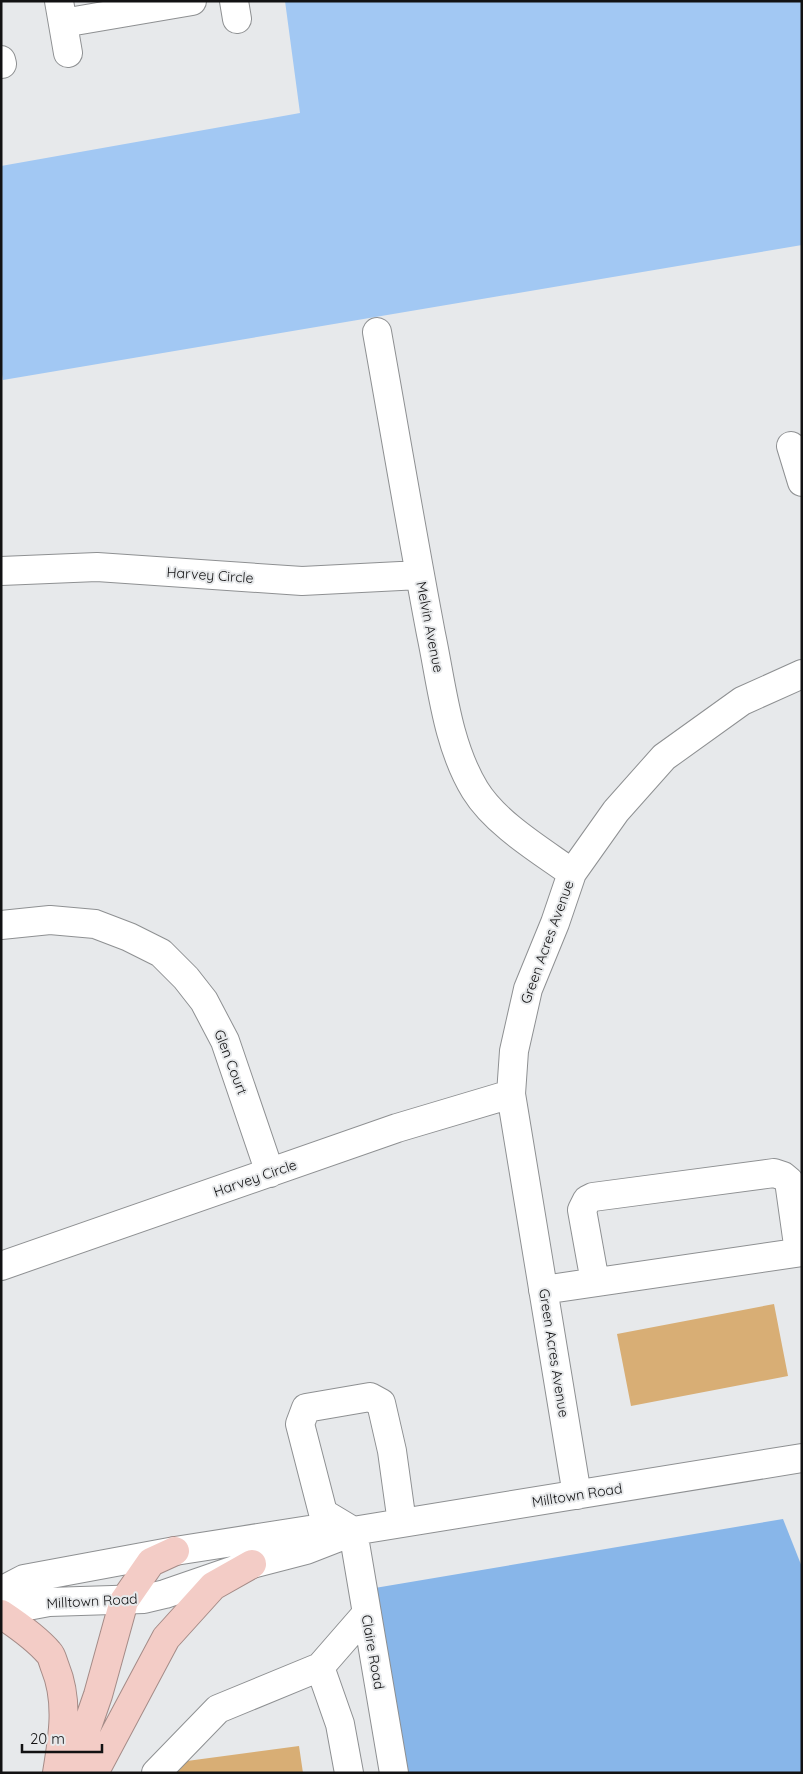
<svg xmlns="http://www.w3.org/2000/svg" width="803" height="1774" font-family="Quicksand,sans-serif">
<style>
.green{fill:#a2c8f3}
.forest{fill:#88b6e9}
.building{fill:#d8ae75}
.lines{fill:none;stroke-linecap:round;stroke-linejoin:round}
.minor-casing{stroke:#8e9092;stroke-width:30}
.highway-casing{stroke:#a48b87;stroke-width:30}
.minor{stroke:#fff;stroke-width:28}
.highway{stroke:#f3ccc6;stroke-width:28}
.labels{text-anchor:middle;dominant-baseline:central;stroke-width:4;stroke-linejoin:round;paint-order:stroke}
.street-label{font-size:14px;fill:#121213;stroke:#e7e9eb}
</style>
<rect width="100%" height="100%" fill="#e7e9eb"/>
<!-- green -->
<path class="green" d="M285 1H802V245L3 380 1 369V166L300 113Z"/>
<!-- forest -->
<path class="forest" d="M783 1519 802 1567V1773H396L357 1591Z"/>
<!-- building -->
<path class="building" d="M774 1304 788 1376 631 1406 617 1334Z
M299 1746 303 1773H173L172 1763Z"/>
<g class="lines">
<!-- minor casing -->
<g class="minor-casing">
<path id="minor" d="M59 1 68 53
M234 1 237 19
M63 23 192 1
M1 60 2 64
M377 332C395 433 412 534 431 634 442 686 447 744 475 790 496 824 540 850 572 873
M791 446 802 482
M1 571 97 567 302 581 420 575
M1 925 50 920 95 924 129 937 161 953 186 978 204 1001 225 1041 270 1173
M1 1266 397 1128 511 1094
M595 1282 582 1210 587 1200 593 1197 774 1173 783 1176 789 1181 799 1252
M543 1290 802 1252
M577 1495 511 1094 514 1051 528 989 555 923 572 873 616 811 664 757 742 701 802 674
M353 1531 323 1513 300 1424 306 1408 370 1397 381 1403 392 1451 402 1523
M353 1531 394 1773
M1 1591 24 1579 175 1551 309 1530 353 1531 802 1458
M1 1602 33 1605 49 1602 144 1599 165 1594 252 1564 306 1550 342 1536
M320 1667 340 1724 349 1773
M156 1773 218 1709 320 1667 367 1613"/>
</g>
<!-- highway casing -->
<g class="highway-casing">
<path id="highway" d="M1 1614C16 1624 37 1639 49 1653 52 1656 53 1662 55 1667 69 1701 63 1737 57 1773
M64 1773 79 1750 98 1695 124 1601 151 1562 175 1551
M94 1773 166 1638 213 1586 252 1564"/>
</g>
<!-- minor -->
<use href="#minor" class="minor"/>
<!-- highway -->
<use href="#highway" class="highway"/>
</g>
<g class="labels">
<!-- street labels -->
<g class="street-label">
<text transform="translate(210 575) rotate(4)">Harvey Circle</text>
<text transform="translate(430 627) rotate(79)">Melvin Avenue</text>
<text transform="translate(547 942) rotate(-70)">Green Acres Avenue</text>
<text transform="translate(231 1062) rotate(69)">Glen Court</text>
<text transform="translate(255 1178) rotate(-19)">Harvey Circle</text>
<text transform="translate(554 1353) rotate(81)">Green Acres Avenue</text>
<text transform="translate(577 1495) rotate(-9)">Milltown Road</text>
<text transform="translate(92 1601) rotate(-3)">Milltown Road</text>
<text transform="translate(373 1652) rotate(80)">Claire Road</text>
</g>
</g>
<!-- border -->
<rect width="803" height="1774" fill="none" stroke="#121213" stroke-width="5"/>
<!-- scale -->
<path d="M22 1744v8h80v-8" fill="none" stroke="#121213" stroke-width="2.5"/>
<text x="30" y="1744" font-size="15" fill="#121213" stroke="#e7e9eb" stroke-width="4" paint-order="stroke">20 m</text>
</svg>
